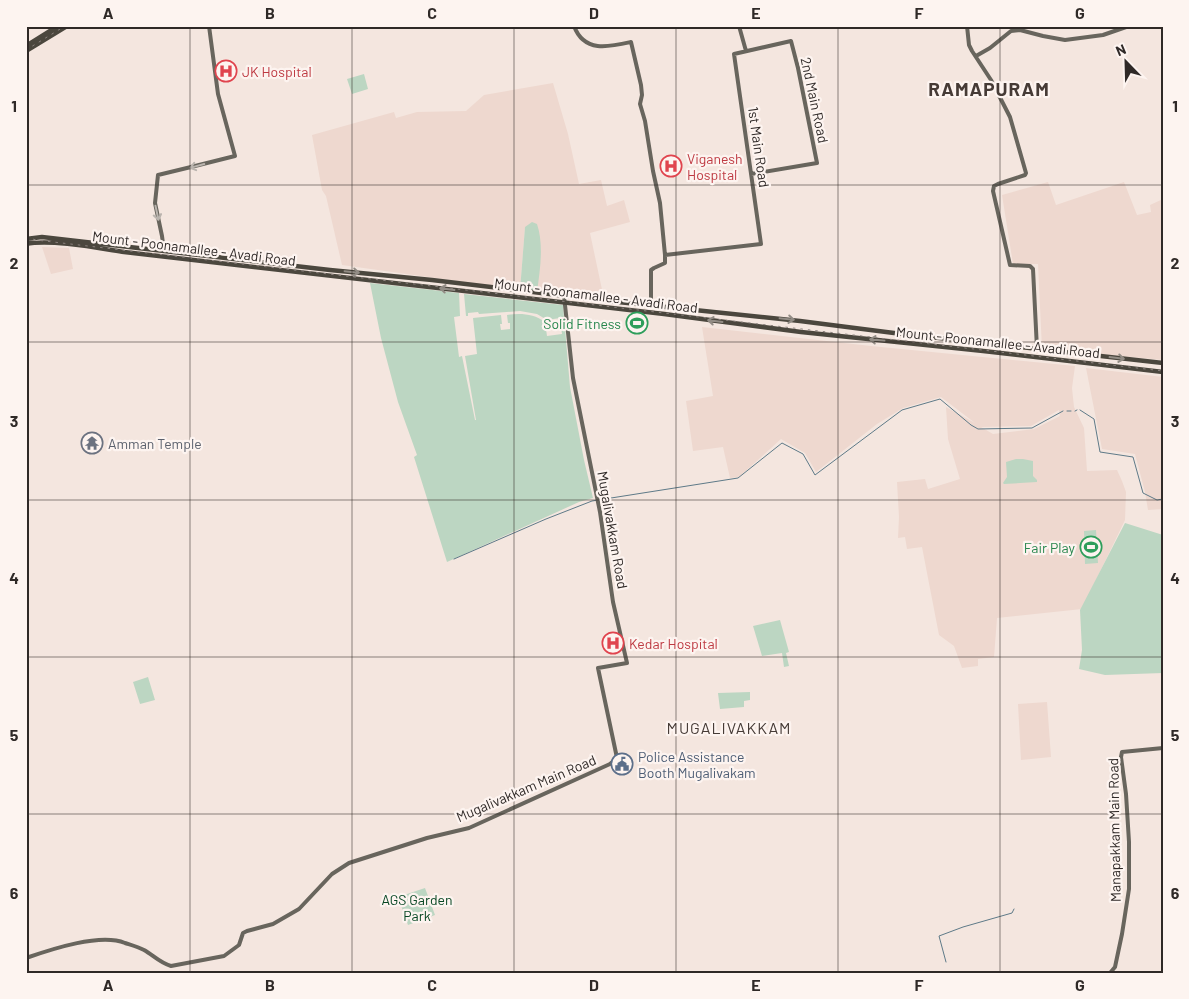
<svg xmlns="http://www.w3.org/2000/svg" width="1189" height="999" font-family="Barlow,sans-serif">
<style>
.built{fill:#eed8cf;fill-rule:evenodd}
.green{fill:#bcd6c2}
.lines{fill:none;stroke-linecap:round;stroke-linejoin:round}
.stream{stroke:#5e7a88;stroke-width:1}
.secondary{stroke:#68655d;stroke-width:4}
.primary{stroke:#4b473e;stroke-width:4.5}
.rail{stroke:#8c827e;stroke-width:1;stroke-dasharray:2.5 5;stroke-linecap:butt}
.oneway{stroke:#bab4ae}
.oneway2{stroke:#928c85}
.grid{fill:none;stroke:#2f2927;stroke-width:1;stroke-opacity:0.55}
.labels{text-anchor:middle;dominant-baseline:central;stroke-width:4.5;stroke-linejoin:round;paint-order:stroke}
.health-label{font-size:14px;fill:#be3a42;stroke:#fdf4f0;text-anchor:start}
.street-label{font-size:14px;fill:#2f2927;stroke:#fdf4f0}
.leisure-label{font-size:14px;fill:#27864d;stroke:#fdf4f0;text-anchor:end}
.worship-label{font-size:14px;fill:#5b616d;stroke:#fdf4f0;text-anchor:start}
.service-label{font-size:14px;fill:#4e5e75;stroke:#fdf4f0;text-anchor:start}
.park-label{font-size:14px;fill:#074723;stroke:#fdf4f0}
.quarter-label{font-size:16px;letter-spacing:1px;fill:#463b36;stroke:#fdf4f0}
.district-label{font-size:19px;font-weight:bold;letter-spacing:1px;fill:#463b36;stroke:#fdf4f0}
.neatline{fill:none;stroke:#2f2927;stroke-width:2}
.grid-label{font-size:16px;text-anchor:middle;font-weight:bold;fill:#2f2927}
</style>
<rect width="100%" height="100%" fill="#f4e6df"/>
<!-- built -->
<path class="built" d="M553 83 568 134 579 184 601 180 607 206 624 200 630 222 590 233 604 299 537 292 525 227 520 290 342 265 326 196 322 190 312 135 394 112 396 118 417 112 466 111 484 95Z
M1048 182 1056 205 1124 182 1137 215 1151 212 1150 205 1163 199V360L1042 349 1038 264H1013L1002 195Z
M42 247 69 248 73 269 51 274Z
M702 327 871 346 1075 366 1072 388 1074 407 1084 428 1087 471 1117 470 1122 481 1126 492 1125 520 1082 609 997 618 994 657 978 659V666L962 668 954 646 939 635 922 547 907 549 905 537 898 538 899 517 897 482 925 479 928 489 960 479 948 439 946 407 975 423 941 397 903 408 877 424 816 472 805 453 781 439 739 477 730 478 723 447 693 451 686 401 713 396ZM1059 410 1060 416 1034 429 993 434 981 427 1031 426Z
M1086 368 1163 377V509L1148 510 1145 492 1135 454 1102 449Z
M1047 702 1051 757 1021 760 1018 704Z"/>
<!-- green -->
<path class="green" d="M364 74 368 89 352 94 347 79Z
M532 222 537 224C544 245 540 270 537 292L520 290 525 227Z
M370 283 459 293 460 316 454 317 459 357 462 356 475 420H476L465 356 477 354 473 318 501 315 502 324H500L501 330 510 329V323H508L507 315C521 313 534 314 545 322L547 336 562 334 560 318 547 320 537 314 520 311 479 314 478 312 468 313V316H466L464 294 563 305 570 387 584 460 593 498 579 502 447 562 414 457 417 455 398 402 381 338Z
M1016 459H1023L1033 461V476L1037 480V482L1004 484 1003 483 1007 477 1006 462Z
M1125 523 1163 535V673L1105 675 1079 669 1082 650 1080 610Z
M1096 530 1098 563 1085 564 1084 531Z
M780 620 789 652 786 653 789 666 784 667 782 653 762 656 753 626Z
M148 677 155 700 140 704 133 682Z
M750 692V700L744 701V707L720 709 718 693Z
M425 888 435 915 408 925 398 897Z"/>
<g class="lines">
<!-- stream -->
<path class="stream" d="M1080 410 1094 419 1100 452 1133 457 1143 493 1157 500 1163 499
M1067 411H1071
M1075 411 1077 410
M454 559 546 519 592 501 738 478 782 443 803 454 815 475 902 410 940 399 971 425 978 429 1032 428 1063 411
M946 962 939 936 963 927 1012 913 1014 909"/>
<!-- secondary -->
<path class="secondary" d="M574 26C584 53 609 47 631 42L641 85 642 95 640 104 645 121 653 171 660 203 665 255V263L654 268 651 270V305
M739 26 746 51
M967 26 969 45 972 51 991 80 1010 117 1026 173 1025 175 998 184 994 186 993 191 1010 265 1030 266 1033 269 1037 349
M976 56 990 48 1011 31 1020 30 1043 36 1065 40 1103 35 1129 26
M164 251 162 236 155 203 158 175 191 167 235 156 218 94 209 26
M665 255 761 244 734 54 791 41 798 68 817 163 751 174
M26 958C52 949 100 933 125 943 131 945 138 947 144 950 153 955 160 963 171 966L224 956 239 945 243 933 247 931 273 924 299 909 332 874 349 863 427 838 469 828 610 764 617 758 598 668 627 663 613 602 600 512 573 378 564 296
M1110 973 1115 967 1122 934 1129 889V842L1126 794 1121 757 1122 752 1163 748"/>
<!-- primary -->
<path class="primary" d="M26 46 58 26
M26 51 67 26
M26 239 42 237 330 270 432 280 599 300 800 321 894 333 1163 363
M26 244C51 239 98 248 124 252L664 314 801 332 983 351 1163 372"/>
<!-- rail -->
<path class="rail" d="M26 50 65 26
M26 237 36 240 1163 371"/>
</g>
<!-- one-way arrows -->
<defs><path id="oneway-shaft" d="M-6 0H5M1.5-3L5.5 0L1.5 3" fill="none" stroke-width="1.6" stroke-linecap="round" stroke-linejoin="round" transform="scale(1.25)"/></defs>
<g class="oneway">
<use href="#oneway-shaft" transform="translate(197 166) rotate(165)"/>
<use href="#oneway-shaft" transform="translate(157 213) rotate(78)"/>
</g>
<g class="oneway2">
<use href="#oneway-shaft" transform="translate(352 272) rotate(6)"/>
<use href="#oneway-shaft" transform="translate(447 289) rotate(-173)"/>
<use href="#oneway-shaft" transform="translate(787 319) rotate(6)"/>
<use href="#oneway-shaft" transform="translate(715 321) rotate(-173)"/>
<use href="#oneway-shaft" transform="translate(877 340) rotate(-174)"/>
<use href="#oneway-shaft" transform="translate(1117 358) rotate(7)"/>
</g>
<!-- grid -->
<path class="grid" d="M190 26V973M352 26V973M514 26V973M676 26V973M838 26V973M1000 26V973M26 185H1163M26 342H1163M26 500H1163M26 657H1163M26 814H1163"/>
<!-- icons -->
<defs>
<g id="hospital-ring" transform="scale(1.125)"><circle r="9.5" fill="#fdf4f0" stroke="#e0444e" stroke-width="1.5"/><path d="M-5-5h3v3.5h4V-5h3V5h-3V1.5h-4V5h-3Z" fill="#e0444e"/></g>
<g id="stadium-ring" transform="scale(1.125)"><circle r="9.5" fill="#fdf4f0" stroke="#2e9e5b" stroke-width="1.5"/><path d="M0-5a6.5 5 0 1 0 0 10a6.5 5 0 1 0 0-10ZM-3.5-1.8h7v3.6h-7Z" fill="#2e9e5b"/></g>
<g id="temple-ring" transform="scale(1.125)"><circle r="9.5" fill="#fdf4f0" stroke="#6b7280" stroke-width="1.5"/><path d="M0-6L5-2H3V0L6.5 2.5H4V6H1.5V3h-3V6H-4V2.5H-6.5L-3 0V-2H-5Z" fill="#6b7280"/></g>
<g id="civic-ring" transform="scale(1.125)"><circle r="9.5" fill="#fdf4f0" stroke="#5c6f8a" stroke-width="1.5"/><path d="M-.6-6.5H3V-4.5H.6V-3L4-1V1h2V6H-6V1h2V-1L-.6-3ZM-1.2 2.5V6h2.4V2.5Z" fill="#5c6f8a"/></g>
</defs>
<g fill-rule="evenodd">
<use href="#hospital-ring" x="226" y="71"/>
<use href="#hospital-ring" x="671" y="166"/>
<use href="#stadium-ring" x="637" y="323"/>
<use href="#temple-ring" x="92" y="443"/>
<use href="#stadium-ring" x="1091" y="547"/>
<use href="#hospital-ring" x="613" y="643"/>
<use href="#civic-ring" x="622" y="764"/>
</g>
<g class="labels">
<!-- health labels -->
<g class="health-label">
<text x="242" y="71">JK Hospital</text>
<text x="687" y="158">Viganesh<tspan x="687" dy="16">Hospital</tspan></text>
<text x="629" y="643">Kedar Hospital</text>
</g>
<!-- street labels -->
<g class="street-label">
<text transform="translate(815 100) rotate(78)">2nd Main Road</text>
<text transform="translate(759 147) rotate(82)">1st Main Road</text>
<text transform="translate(194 248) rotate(7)">Mount - Poonamallee - Avadi Road</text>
<text transform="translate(596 295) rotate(7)">Mount - Poonamallee - Avadi Road</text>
<text transform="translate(998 342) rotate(6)">Mount - Poonamallee - Avadi Road</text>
<text transform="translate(613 530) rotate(80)">Mugalivakkam Road</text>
<text transform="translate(526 788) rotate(-23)">Mugalivakkam Main Road</text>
<text transform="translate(1114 830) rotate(-91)">Manapakkam Main Road</text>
</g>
<!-- leisure labels -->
<g class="leisure-label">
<text x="621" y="323">Solid Fitness</text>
<text x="1075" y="547">Fair Play</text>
</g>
<!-- worship labels -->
<g class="worship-label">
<text x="108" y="443">Amman Temple</text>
</g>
<!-- service labels -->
<g class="service-label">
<text x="638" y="756">Police Assistance<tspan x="638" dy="16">Booth Mugalivakam</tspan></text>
</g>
<!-- park labels -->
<g class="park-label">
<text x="417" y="899">AGS Garden<tspan x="417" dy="16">Park</tspan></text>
</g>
<!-- quarter labels -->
<g class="quarter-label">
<text x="729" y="727">MUGALIVAKKAM</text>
</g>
<!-- district labels -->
<g class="district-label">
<text x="989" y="88">RAMAPURAM</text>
</g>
</g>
<!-- border -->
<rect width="1189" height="999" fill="none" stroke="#fdf4f0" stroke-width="55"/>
<!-- north arrow -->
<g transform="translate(1126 62) rotate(337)" stroke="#fdf4f0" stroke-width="4" paint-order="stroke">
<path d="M0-4L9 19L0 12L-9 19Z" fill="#2f2927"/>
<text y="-8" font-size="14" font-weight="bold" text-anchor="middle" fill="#2f2927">N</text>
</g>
<rect x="28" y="28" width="1134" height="944" class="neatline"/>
<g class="grid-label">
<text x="108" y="19">A</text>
<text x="270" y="19">B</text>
<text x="432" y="19">C</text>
<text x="594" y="19">D</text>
<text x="756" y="19">E</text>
<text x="919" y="19">F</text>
<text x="1080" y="19">G</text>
<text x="14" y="112">1</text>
<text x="1175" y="112">1</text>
<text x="14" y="269">2</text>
<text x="1175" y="269">2</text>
<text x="14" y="427">3</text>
<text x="1175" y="427">3</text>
<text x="14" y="584">4</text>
<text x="1175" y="584">4</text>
<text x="14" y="741">5</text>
<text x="1175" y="741">5</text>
<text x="14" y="899">6</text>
<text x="1175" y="899">6</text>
<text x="108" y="991">A</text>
<text x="270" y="991">B</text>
<text x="432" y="991">C</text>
<text x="594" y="991">D</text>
<text x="756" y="991">E</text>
<text x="919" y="991">F</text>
<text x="1080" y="991">G</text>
</g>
</svg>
